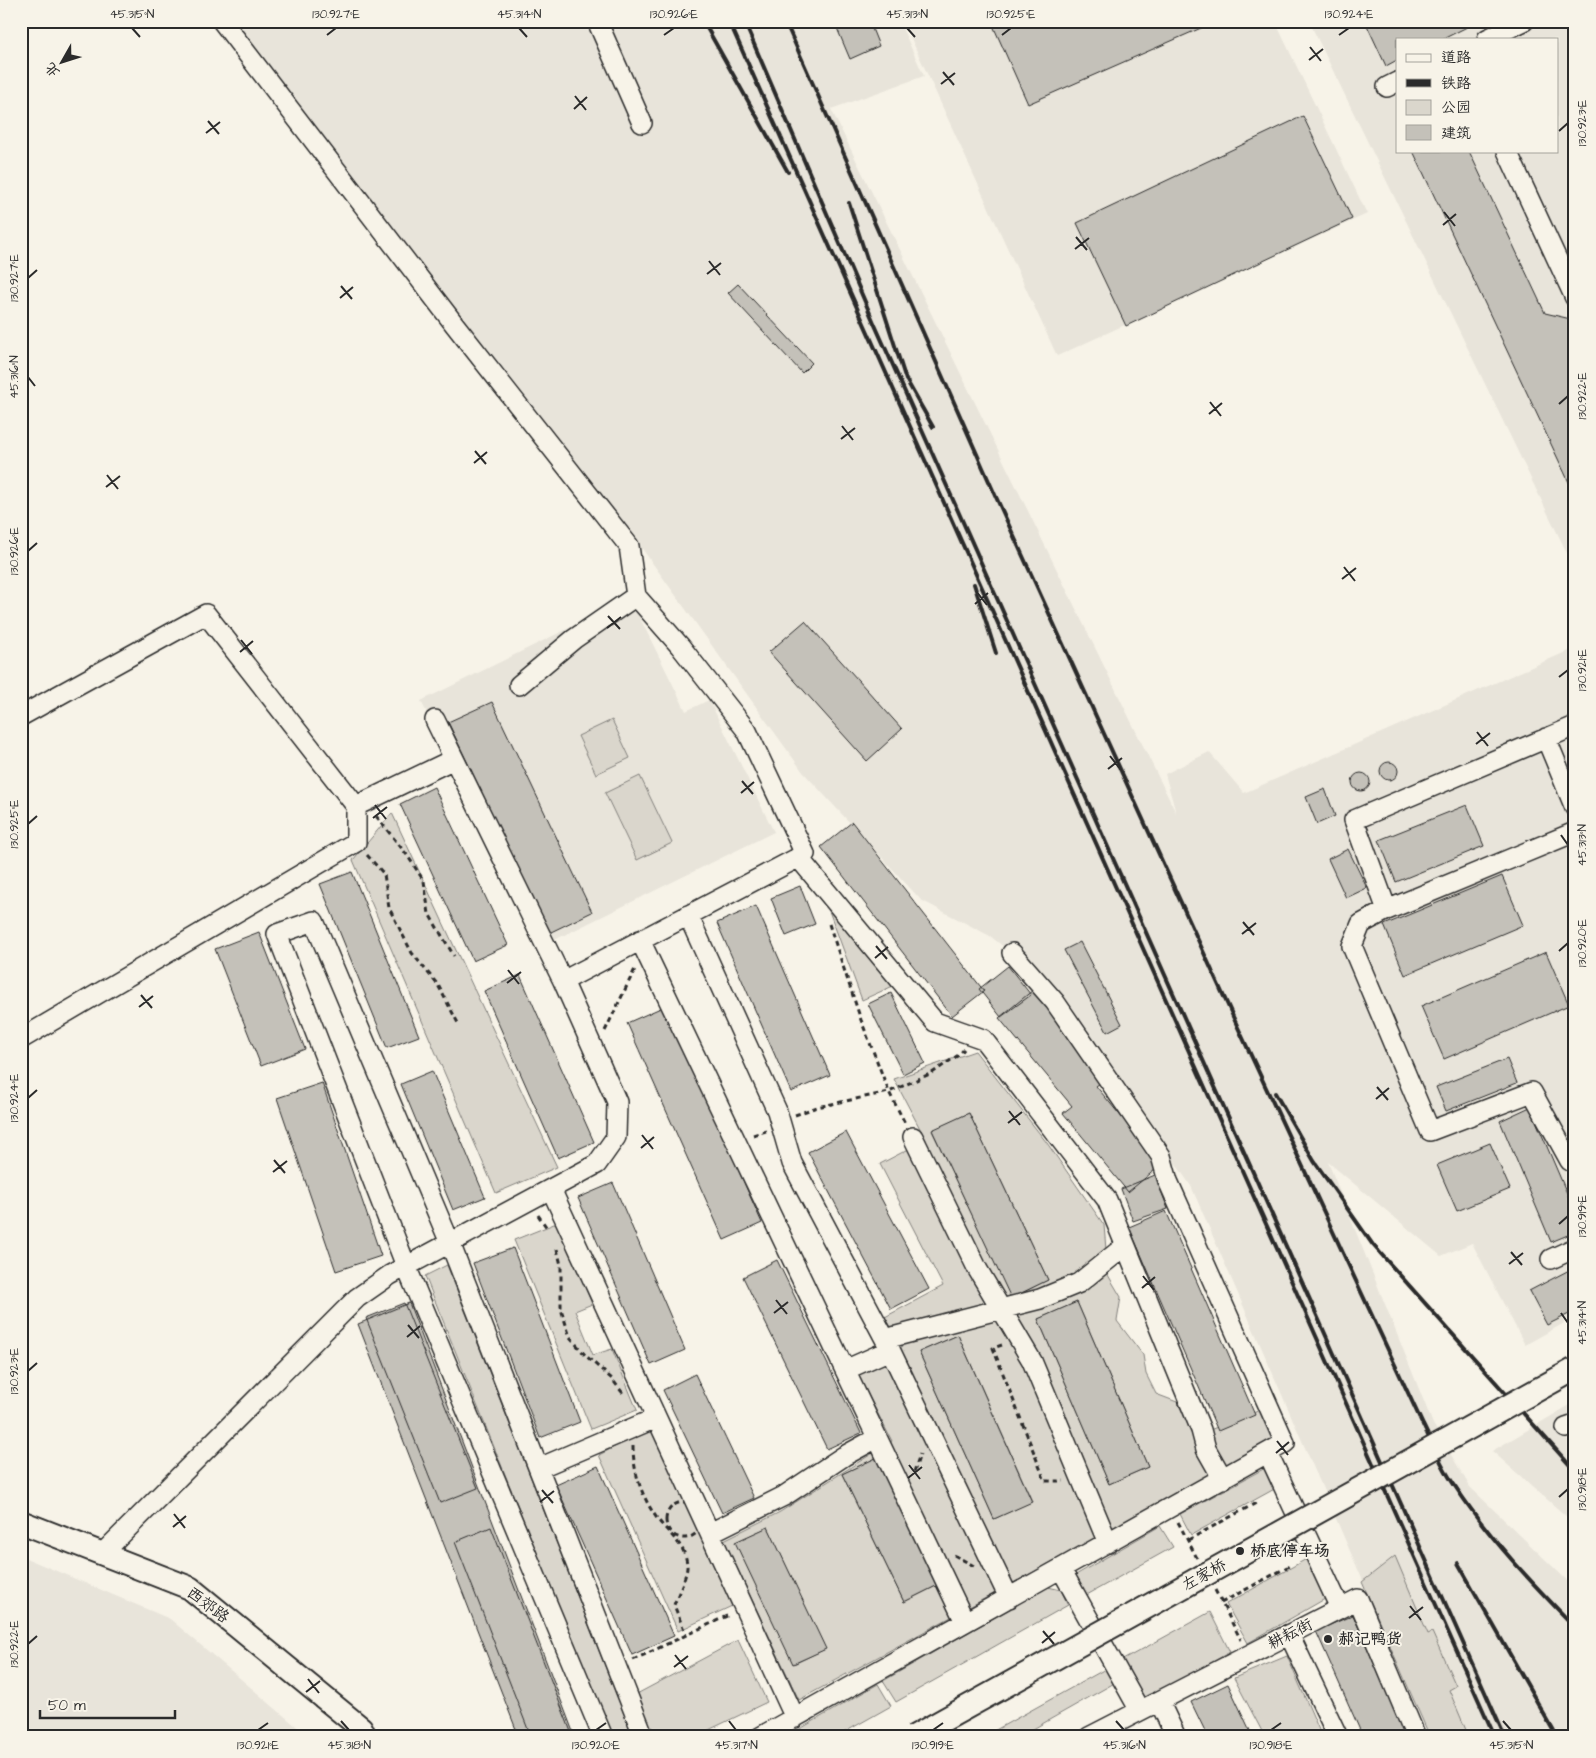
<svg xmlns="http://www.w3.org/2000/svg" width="1596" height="1758" font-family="'Architects Daughter','LXGW WenKai TC',sans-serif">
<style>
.built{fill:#e8e4da;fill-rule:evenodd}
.green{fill:#dad6cc;stroke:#82807c;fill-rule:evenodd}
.building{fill:#c4c1b9;stroke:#2b2b2b}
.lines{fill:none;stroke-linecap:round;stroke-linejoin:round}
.minor-casing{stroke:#2b2b2b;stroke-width:22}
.major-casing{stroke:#2b2b2b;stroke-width:26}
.path{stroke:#2b2b2b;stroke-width:3;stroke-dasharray:5 4;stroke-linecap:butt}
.minor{stroke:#f7f3e8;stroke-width:19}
.major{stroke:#f7f3e8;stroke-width:22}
.rail{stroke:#2b2b2b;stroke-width:4}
.major-bridge-casing{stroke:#2b2b2b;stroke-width:26;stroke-linecap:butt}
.major-bridge{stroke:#f7f3e8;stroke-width:22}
.ticks{fill:none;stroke:#2b2b2b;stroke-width:2}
.poi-dot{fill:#2b2b2b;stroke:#f7f3e8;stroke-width:2}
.labels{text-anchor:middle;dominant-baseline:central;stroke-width:4;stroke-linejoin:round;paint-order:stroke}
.poi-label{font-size:16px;font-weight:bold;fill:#2b2b2b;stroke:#f7f3e8;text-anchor:start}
.street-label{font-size:16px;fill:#2b2b2b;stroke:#f7f3e8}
.neatline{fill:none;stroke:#2b2b2b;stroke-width:2}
.ticks-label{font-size:12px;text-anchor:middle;fill:#2b2b2b}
</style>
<rect width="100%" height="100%" fill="#f7f3e8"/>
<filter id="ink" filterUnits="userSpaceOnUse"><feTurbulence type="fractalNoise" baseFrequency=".02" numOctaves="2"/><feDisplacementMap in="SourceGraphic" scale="10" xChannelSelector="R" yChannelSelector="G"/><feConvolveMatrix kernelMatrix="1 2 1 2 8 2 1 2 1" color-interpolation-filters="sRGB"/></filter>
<g filter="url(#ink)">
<!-- built -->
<path class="built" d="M227 21H899L924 76 831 109 1176 813 1165 774 1209 752 1244 793 1575 648V1317L1525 1345 1472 1243 1441 1256 1328 1162 1433 1424 1470 1487 1575 1588V1737H1431L1191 1186 1055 987 990 936 921 900 803 772 643 550Z
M903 21H1275L1367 214 1057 356Z
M1309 21H1575V549L1567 553ZM1397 39H1557V151H1397Z
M630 598 686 711 709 700 774 832 542 946 421 701Z
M1575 1402V1524L1492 1451Z
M21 1556 170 1619 309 1737H21Z"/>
<!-- green -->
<path class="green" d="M612 720 630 758 596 774 578 736Z
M640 776 672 843 637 860 605 793Z
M392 813 557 1167 496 1193 353 860Z
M825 900 893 986 862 1000Z
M975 1051 1047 1143 1104 1225 1108 1275 1121 1297 1117 1321 1143 1355 1146 1374 1156 1394 1177 1402 1197 1435 1263 1409 1277 1439 799 1700 724 1540 780 1512 892 1441 857 1373 903 1346 885 1317 943 1286 880 1164 926 1140 894 1079ZM969 1113 1048 1280 1012 1298 932 1131ZM1077 1302 1148 1467 1109 1484 1038 1319ZM958 1335 1032 1501 994 1519 919 1352ZM876 1458 938 1585 904 1602 842 1474ZM768 1527 825 1649 794 1664 736 1542Z
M559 1222 592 1304 575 1311 593 1355 612 1349 637 1410 591 1429 514 1240Z
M447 1265 633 1737H611L425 1276Z
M651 1428 732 1606 678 1631 599 1455Z
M1269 1466 1278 1487 1191 1535 1180 1514Z
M1160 1526 1173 1547 1085 1596 1074 1576Z
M1395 1556 1428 1634 1432 1632 1456 1686 1449 1690 1469 1737H1430L1362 1582Z
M1310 1557 1330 1596 1248 1643 1226 1604Z
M1048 1587 1061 1590 1068 1605 896 1702 883 1681Z
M1210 1612 1230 1652 1144 1701 1121 1661Z
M738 1640 767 1702 694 1737H650L633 1696Z
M1287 1656 1322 1737H1265L1234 1678Z
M1109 1667 1118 1681 1019 1737H983Z
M878 1684 891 1706 836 1737H786Z"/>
<!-- building -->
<path class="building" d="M834 21H869L879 46 850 59Z
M991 21H1217L1028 104Z
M1365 21H1479L1443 39H1397V60L1386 66Z
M1303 116 1352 219 1126 326 1077 223Z
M1413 151H1469L1545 313 1575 320V495Z
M738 284 812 363 802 373 728 293Z
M805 621 902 729 867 761 769 652Z
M492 702 592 912 549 933 448 722Z
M1380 771a9 9 0 1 1 18 0a9 9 0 1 1-18 0Z
M1352 782a9 9 0 1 1 18 0a9 9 0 1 1-18 0Z
M434 787 508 945 473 961 400 804Z
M1325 789 1335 816 1317 824 1306 797Z
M1467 805 1484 846 1396 882 1379 840Z
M852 822 984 991 952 1016 821 847Z
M1348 849 1367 888 1346 898 1328 859Z
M352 872 419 1036 387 1048 320 884Z
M1502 876 1523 925 1405 975 1384 925Z
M800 886 815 924 786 936 771 898Z
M756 906 830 1075 791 1092 717 923Z
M259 932 305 1049 261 1066 215 949Z
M1080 942 1122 1024 1107 1032 1064 950Z
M1546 952 1569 1005 1444 1059 1421 1006Z
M1008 966 1031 995 1001 1017 979 989Z
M520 975 594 1142 558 1158 484 991Z
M1033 990 1106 1079 1096 1086 1161 1165 1128 1192 1063 1113 1072 1106 999 1018Z
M891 993 925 1063 903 1074 868 1004Z
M665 1006 762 1223 724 1240 627 1023Z
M1507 1059 1517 1083 1446 1111 1436 1087Z
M432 1071 485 1197 453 1210 401 1084Z
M322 1083 381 1256 336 1271 277 1098Z
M1530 1107 1575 1212V1232L1551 1242 1500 1121Z
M969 1113 1048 1280 1011 1298 932 1130Z
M846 1132 929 1289 891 1309 808 1152Z
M1490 1143 1510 1189 1457 1211 1437 1165Z
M1155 1175 1168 1209 1133 1221 1121 1189Z
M613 1183 685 1350 651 1365 578 1198Z
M1166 1211 1255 1415 1218 1431 1129 1227Z
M513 1248 580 1422 540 1438 473 1263Z
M777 1260 861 1433 827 1449 743 1277Z
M1575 1267V1311L1547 1325 1529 1291Z
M1077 1302 1148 1467 1109 1484 1038 1319Z
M404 1303 478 1488 440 1503 366 1318Z
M409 1303 575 1737H519L358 1324Z
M958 1335 1032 1502 994 1519 919 1352Z
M695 1374 754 1498 722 1513 663 1390Z
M876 1458 938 1585 904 1602 842 1474Z
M598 1466 674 1636 632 1655 556 1485Z
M491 1527 573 1737H531L455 1542Z
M768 1527 826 1649 793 1664 735 1542Z
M1353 1615 1406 1737H1363L1316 1631Z
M1228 1684 1253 1737H1208L1191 1702Z"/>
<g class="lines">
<!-- minor casing -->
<g class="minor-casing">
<path id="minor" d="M222 21 455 325 629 546 636 596
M597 21 642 123
M1487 39 1524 21
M1387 87 1397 82
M1507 151 1575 298
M21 716 206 614 356 806V842L21 1039
M435 720 563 981
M1575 726 1354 820 1387 910 1575 832
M1546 738 1575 808
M356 806 454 759
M798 857 935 1022 983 1039 1107 1200 1201 1430 1206 1449 1223 1479
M1387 910 1361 924 1352 946 1430 1131 1532 1092 1570 1161 1575 1159
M688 915 777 1111 792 1163 885 1339 1009 1598
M640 940 965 1622
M913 1137 978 1270 1032 1361 1108 1543
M551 1189 795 1718
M1551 1259 1575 1248
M885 1339 1040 1299 1079 1283 1125 1246
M845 1370 890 1350
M1566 1428 1575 1425
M1268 1453 1340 1608
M539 1468 656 1418
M710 1533 784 1496 844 1456 877 1438
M102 1554 357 1298 390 1275 597 1164 616 1137 617 1102 563 981 805 854 747 731 680 646 636 596 574 639 519 685
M1061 1569 1140 1711
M1289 1634 1338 1737
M1159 1701 1176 1737
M603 1737 406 1266 277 934 314 921 450 1243 644 1737
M760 1737 1285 1443 1168 1181 1161 1156 1055 1002 1012 953
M1089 1737 1358 1599 1416 1737"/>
</g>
<!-- major casing -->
<g class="major-casing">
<path id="major" d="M21 1522 190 1588 361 1728 365 1737"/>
</g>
<!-- path -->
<path class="path" d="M376 816 407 855 424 881 429 914 454 956
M367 855 384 874 389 908 412 953 438 985 459 1025
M829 924 861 1020 889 1092 905 1123
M605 1031 635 969
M795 1115 817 1107 889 1092 932 1073 960 1054 964 1049
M753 1135 766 1131
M538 1215 547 1228
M557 1249 561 1265V1309L570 1337 586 1356 612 1379 625 1396
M1002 1345 993 1348 1045 1481H1064
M633 1446C633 1473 643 1500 659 1521 671 1536 686 1546 687 1565 688 1574 677 1596 674 1605L686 1635
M914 1472 920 1454
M666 1520a18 18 0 1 1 36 0a18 18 0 1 1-36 0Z
M1178 1522 1197 1558
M1188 1540 1256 1503
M954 1555 974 1566
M1215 1590 1241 1640
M1221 1603 1291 1565
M633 1660 729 1615"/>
<!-- minor -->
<use href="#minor" class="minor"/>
<!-- major -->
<use href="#major" class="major"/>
<!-- rail -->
<path class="rail" d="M703 21 788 172
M729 21 1495 1737
M744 21 875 325 1505 1737
M785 21 996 497 1235 1021 1423 1425C1433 1445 1442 1468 1455 1486 1489 1538 1532 1583 1575 1627
M849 203 906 380
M907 381 933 427
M974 584 996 653
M1275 1093 1314 1161 1373 1245 1575 1471
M1458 1563 1557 1737"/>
<!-- major-bridge casing -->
<g class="major-bridge-casing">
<path id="major-bridge" d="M913 1737 1575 1369"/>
</g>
<!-- major-bridge -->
<use href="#major-bridge" class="major-bridge"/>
</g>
</g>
<!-- ticks -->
<path class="ticks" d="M132 28 140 37M519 28 527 37M907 28 915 37M327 35 336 28M664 35 674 28M1002 35 1011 28M1339 35 1349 28M1310 47 1321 61M1309 60 1323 49M943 72 954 85M941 84 955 73M575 96 586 110M574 109 587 97M208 121 219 134M1559 131 1568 123M206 133 220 122M1444 212 1455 226M1443 225 1456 214M1076 237 1087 250M1075 249 1089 238M709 261 720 275M707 274 721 263M28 278 37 270M341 286 352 299M340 298 353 287M28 377 35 386M1210 402 1221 416M1559 404 1568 396M1209 414 1222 403M842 426 853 440M841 439 855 428M475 451 486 464M474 463 487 452M107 475 118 489M106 487 120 476M28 551 37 543M1344 567 1355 581M1342 579 1356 568M976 591 987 605M975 604 988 593M608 616 620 629M607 628 621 617M241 640 252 654M240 652 253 641M1559 677 1568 670M1477 732 1488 746M1476 744 1490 733M1110 756 1121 770M1108 769 1122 758M742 781 753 794M741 793 754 782M375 805 386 819M373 818 387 807M28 824 37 816M1561 835 1568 845M1243 922 1254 935M1242 934 1256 923M876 946 887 959M1559 951 1568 943M875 958 888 947M508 970 519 984M507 983 521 972M141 995 152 1008M139 1007 153 996M1377 1087 1388 1100M28 1098 37 1090M1376 1099 1389 1088M1009 1111 1020 1125M1008 1123 1022 1112M642 1135 653 1149M641 1148 654 1137M274 1160 285 1173M273 1172 287 1161M1559 1224 1568 1216M1511 1252 1522 1265M1509 1264 1523 1253M1143 1276 1154 1290M1142 1288 1155 1277M776 1300 787 1314M774 1313 788 1302M1561 1313 1568 1323M408 1325 419 1338M407 1337 420 1326M28 1371 37 1363M1277 1441 1288 1455M1276 1453 1289 1442M909 1465 920 1479M908 1478 922 1467M542 1490 553 1503M1559 1497 1568 1489M540 1502 554 1491M174 1514 185 1528M173 1527 186 1516M1410 1606 1421 1620M1409 1618 1423 1607M1043 1631 1054 1644M1042 1643 1055 1632M28 1644 37 1636M675 1655 686 1669M674 1667 688 1656M308 1679 319 1693M306 1692 320 1681M341 1721 349 1730M729 1721 736 1730M1116 1721 1124 1730M1503 1721 1511 1730M258 1730 268 1723M596 1730 606 1723M933 1730 943 1723M1271 1730 1281 1723"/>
<!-- markers -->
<g class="poi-dot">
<circle cx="1240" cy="1551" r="5"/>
<circle cx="1328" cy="1639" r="5"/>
</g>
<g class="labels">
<!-- poi labels -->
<g class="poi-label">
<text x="1250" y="1551">桥底停车场</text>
<text x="1338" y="1639">郝记鸭货</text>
</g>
<!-- street labels -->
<g class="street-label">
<text transform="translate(1204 1575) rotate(-29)">左家桥</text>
<text transform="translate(208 1605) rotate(37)">西郊路</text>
<text transform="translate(1290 1634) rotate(-27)">耕耘街</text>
</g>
</g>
<!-- margin -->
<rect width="1596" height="1758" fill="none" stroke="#f7f3e8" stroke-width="55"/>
<!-- legend -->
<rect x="1396" y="38" width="162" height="115" fill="#f7f3e8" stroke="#a5a39c"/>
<rect x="1406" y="54" width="25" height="8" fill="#f7f3e8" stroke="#a5a39c"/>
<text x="1441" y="62" font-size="15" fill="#2b2b2b">道路</text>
<rect x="1406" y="79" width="25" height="8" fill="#2b2b2b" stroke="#a5a39c"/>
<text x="1441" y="88" font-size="15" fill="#2b2b2b">铁路</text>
<rect x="1406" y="100" width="25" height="15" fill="#dad6cc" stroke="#a5a39c"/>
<text x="1441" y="112" font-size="15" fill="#2b2b2b">公园</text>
<rect x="1406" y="125" width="25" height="15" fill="#c4c1b9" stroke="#a5a39c"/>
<text x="1441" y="138" font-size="15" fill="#2b2b2b">建筑</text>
<!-- north arrow -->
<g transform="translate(62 62) rotate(231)" stroke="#f7f3e8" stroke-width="4" paint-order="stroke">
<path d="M0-4L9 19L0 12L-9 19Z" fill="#2b2b2b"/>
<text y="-8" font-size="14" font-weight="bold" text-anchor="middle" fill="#2b2b2b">北</text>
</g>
<!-- scale -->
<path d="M40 1710v8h135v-8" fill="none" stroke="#2b2b2b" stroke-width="2.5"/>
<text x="48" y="1710" font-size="15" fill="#2b2b2b" stroke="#f7f3e8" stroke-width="4" paint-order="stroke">50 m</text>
<rect x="28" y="28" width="1540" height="1702" class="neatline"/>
<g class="ticks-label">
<text x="132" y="18">45.315°N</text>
<text x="336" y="18">130.927°E</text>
<text x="519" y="18">45.314°N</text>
<text x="674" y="18">130.926°E</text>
<text x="907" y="18">45.313°N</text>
<text x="1011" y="18">130.925°E</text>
<text x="1349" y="18">130.924°E</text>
<text transform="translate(1582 123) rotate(-90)" y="4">130.923°E</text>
<text transform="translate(14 278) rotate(-90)" y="4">130.927°E</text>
<text transform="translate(14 377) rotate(-90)" y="4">45.316°N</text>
<text transform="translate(1582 396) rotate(-90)" y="4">130.922°E</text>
<text transform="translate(14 551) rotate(-90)" y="4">130.926°E</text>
<text transform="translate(1582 670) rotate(-90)" y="4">130.921°E</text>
<text transform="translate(14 824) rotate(-90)" y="4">130.925°E</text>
<text transform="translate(1582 845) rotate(-90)" y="4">45.313°N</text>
<text transform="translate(1582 943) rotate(-90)" y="4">130.920°E</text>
<text transform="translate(14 1098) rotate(-90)" y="4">130.924°E</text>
<text transform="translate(1582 1216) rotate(-90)" y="4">130.919°E</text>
<text transform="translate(1582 1323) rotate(-90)" y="4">45.314°N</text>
<text transform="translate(14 1371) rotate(-90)" y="4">130.923°E</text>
<text transform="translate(1582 1489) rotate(-90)" y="4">130.918°E</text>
<text transform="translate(14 1644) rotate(-90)" y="4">130.922°E</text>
<text x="258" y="1749">130.921°E</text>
<text x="349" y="1749">45.318°N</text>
<text x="596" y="1749">130.920°E</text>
<text x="736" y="1749">45.317°N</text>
<text x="933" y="1749">130.919°E</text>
<text x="1124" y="1749">45.316°N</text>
<text x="1271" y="1749">130.918°E</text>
<text x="1511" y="1749">45.315°N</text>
</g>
</svg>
